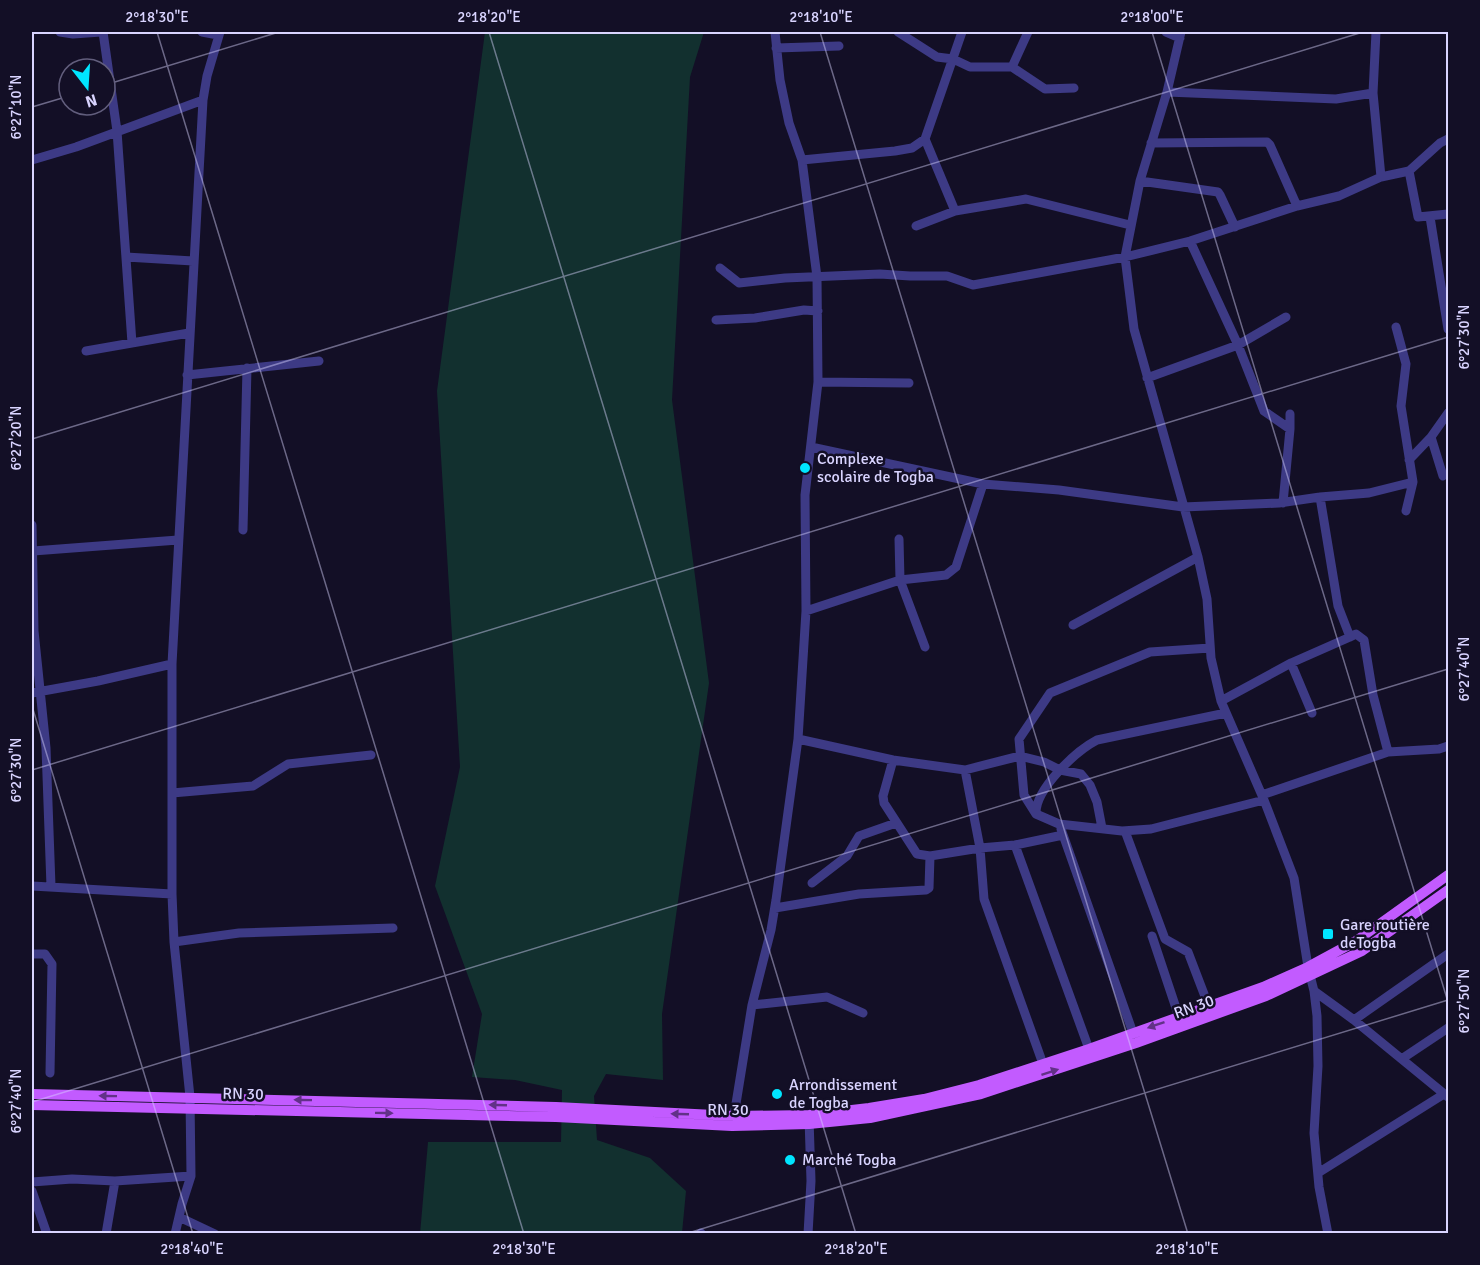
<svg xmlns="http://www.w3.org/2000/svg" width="1480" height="1265" font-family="Signika,sans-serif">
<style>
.green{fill:#12302f}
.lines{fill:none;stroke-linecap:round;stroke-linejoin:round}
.minor{stroke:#3d3a85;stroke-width:9}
.major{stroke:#c25bff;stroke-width:10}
.oneway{fill:#623188}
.ticks{fill:none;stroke:#d9d4ff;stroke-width:1.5;stroke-opacity:0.45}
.poi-dot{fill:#00e5ff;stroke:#130f26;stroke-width:2}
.labels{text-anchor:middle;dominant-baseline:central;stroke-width:5;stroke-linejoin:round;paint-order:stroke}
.poi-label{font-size:16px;fill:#d9d4ff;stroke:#130f26;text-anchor:start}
.street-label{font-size:16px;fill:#d9d4ff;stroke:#130f26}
.neatline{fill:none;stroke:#d9d4ff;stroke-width:2}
.ticks-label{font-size:15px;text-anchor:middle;fill:#d9d4ff}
</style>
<rect width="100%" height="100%" fill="#130f26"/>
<!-- green -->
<path class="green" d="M485 32H704L690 77 672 400 709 683 662 1014 663 1080 606 1074 594 1096 597 1140 650 1158 686 1191 682 1233 420 1234 428 1142H561L562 1090 515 1080 472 1077 482 1014 435 886 460 767 437 391Z"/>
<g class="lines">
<!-- minor -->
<path class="minor" d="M60 32 73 34 101 32
M103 32 117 131 132 343
M202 32 218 35
M898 32 937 57 953 59 970 67H1012L1045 89 1074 88
M1166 32 1180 38
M1181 32 1167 92 1140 181 1125 257 1134 329 1198 557 1207 599 1211 658 1221 701 1264 800 1294 878 1308 967 1314 991 1354 1020 1448 1097
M1376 32 1373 93 1381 177
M776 48 839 46
M1012 67 1028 32
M1167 92 1336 99 1373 93
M925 139 955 211
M1151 143 1267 142 1270 145 1297 206
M32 160 76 147 203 100
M802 160 895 151 912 148 925 139 962 32
M1409 171 1418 217 1448 214
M1140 181 1218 192 1220 195 1235 227
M1430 217 1448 329
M916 226 955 211 1026 199 1130 225
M1190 241 1238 345 1264 411 1290 429 1283 503
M126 257 193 261
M720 268 739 283 785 278 880 274 910 276H947L973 285 1125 257 1190 241 1297 206 1339 196 1381 177 1409 171 1440 143 1448 139
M716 320 755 318 804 310 818 311
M1396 327 1406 364 1401 406 1413 482 1406 511
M86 351 189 333
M187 375 319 361
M1147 378 1238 345 1286 317
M818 382 909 383
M1290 429V414
M1431 437 1443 476
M811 447 983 484 1059 490 1183 507 1279 503 1320 497 1369 493 1413 482
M1409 460 1431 437 1448 413
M1320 497 1338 606 1350 637 1356 634 1364 640 1373 695 1388 752
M32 525 34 631 46 748 51 886
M243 530 247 368
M899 539 900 580 925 647
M33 551 178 540
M806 611 900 580 946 575 956 567 983 484
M1073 625 1198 557
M1210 648 1150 652 1050 693 1019 739 1024 795 1036 814 1059 824 1122 831 1151 829 1264 800
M1291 663 1312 713
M32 693 98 681 172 664
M1221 701 1291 663 1350 637
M798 739 893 760 965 770 1020 756 1044 762 1060 770 1081 774 1090 785 1097 802 1102 828
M893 760 883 796 884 803 917 854 930 856 980 848 1015 845 1063 835
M965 770 980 848 984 899 1043 1064
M172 793 253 786 288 764 371 755
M1262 795 1388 752 1439 749 1448 746
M1036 814C1035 789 1076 751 1097 740L1226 713
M1061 829 1133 1033
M1125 831 1165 939 1188 952 1209 1007
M1015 845 1089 1049
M812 883 847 856 859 836 896 823
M32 886 172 894
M775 908 859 894 926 890 929 888 930 856
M1152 936 1179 1017
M174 942 239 933 393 928
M32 954H45L52 964 50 1073
M1314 991 1317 1016 1318 1066 1314 1133 1319 1187 1328 1234
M752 1005 827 997 863 1013
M1354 1020 1448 954
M1403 1058 1448 1028
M734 1116 752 1005 771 930 776 900 798 739 806 611 805 495 818 382 817 277 802 160 789 123 780 80 775 32
M1318 1173 1444 1094
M32 1182 72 1179 115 1181 191 1176
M32 1191 47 1234
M179 1217 215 1234
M106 1234 115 1181
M175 1234 182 1204 191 1176 190 1097 174 942 172 894V664L203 100 207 76 220 32
M701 1234V1233
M808 1234 811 1181 809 1118"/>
<!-- major -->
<path class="major" d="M32 1094 556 1107 734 1116 809 1115 869 1108 924 1099 979 1085 1089 1049 1263 987 1308 967 1356 941 1448 875
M32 1105 556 1117 732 1126 809 1124 870 1118 981 1094 1136 1043 1266 996 1362 951 1448 890"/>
</g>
<!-- one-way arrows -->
<defs><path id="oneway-solid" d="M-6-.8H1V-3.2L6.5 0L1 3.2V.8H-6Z" transform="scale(1.5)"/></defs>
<g class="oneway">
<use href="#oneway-solid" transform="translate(1156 1025) rotate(161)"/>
<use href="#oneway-solid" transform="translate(1050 1072) rotate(-18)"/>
<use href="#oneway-solid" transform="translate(108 1096) rotate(-179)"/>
<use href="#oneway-solid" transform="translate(303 1100) rotate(-179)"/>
<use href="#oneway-solid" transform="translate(498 1105) rotate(-178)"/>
<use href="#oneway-solid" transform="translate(384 1113) rotate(1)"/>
<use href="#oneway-solid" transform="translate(680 1114) rotate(-178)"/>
</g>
<!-- ticks -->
<path class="ticks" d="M157 32 524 1234M489 32 856 1234M820 32 1188 1234M1152 32 1448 1002M105 85 279 32M32 107 69 96M32 439 1363 32M32 706 193 1234M32 770 1448 337M32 1102 1448 669M685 1234 1448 1000"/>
<!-- markers -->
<g class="poi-dot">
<circle cx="805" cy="468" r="6"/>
<rect x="1322" y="928" width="12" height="12" rx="3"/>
<circle cx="777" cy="1094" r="6"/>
<circle cx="790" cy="1160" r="6"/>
</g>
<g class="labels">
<!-- poi labels -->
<g class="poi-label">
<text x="817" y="459">Complexe<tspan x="817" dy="18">scolaire de Togba</tspan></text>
<text x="1340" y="925">Gare routière<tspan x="1340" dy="18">deTogba</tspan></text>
<text x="789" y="1085">Arrondissement<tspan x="789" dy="18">de Togba</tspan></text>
<text x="802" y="1160">Marché Togba</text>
</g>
<!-- street labels -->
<g class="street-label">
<text transform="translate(1194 1007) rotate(-20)">RN 30</text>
<text transform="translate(243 1094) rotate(1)">RN 30</text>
<text x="728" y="1110">RN 30</text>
</g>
</g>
<!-- border -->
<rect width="1480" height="1265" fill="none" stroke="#130f26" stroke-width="66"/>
<!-- north arrow -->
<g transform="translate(87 87) rotate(163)"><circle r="28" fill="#130f26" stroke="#625e7d" stroke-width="1.5"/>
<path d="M0-4.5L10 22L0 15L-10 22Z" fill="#00e5ff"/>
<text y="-9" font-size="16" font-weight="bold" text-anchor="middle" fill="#d9d4ff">N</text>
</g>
<rect x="33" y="33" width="1414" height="1199" class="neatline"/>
<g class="ticks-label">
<text x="157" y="22">2°18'30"E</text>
<text x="489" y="22">2°18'20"E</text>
<text x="821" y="22">2°18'10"E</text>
<text x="1152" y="22">2°18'00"E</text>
<text transform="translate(16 107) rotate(-90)" y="5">6°27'10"N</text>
<text transform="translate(1464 337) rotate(-90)" y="5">6°27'30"N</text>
<text transform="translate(16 438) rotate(-90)" y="5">6°27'20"N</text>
<text transform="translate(1464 669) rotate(-90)" y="5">6°27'40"N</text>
<text transform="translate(16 770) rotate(-90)" y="5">6°27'30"N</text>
<text transform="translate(1464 1001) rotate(-90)" y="5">6°27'50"N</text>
<text transform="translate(16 1101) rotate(-90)" y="5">6°27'40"N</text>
<text x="192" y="1254">2°18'40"E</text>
<text x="524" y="1254">2°18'30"E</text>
<text x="856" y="1254">2°18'20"E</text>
<text x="1187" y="1254">2°18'10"E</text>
</g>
</svg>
